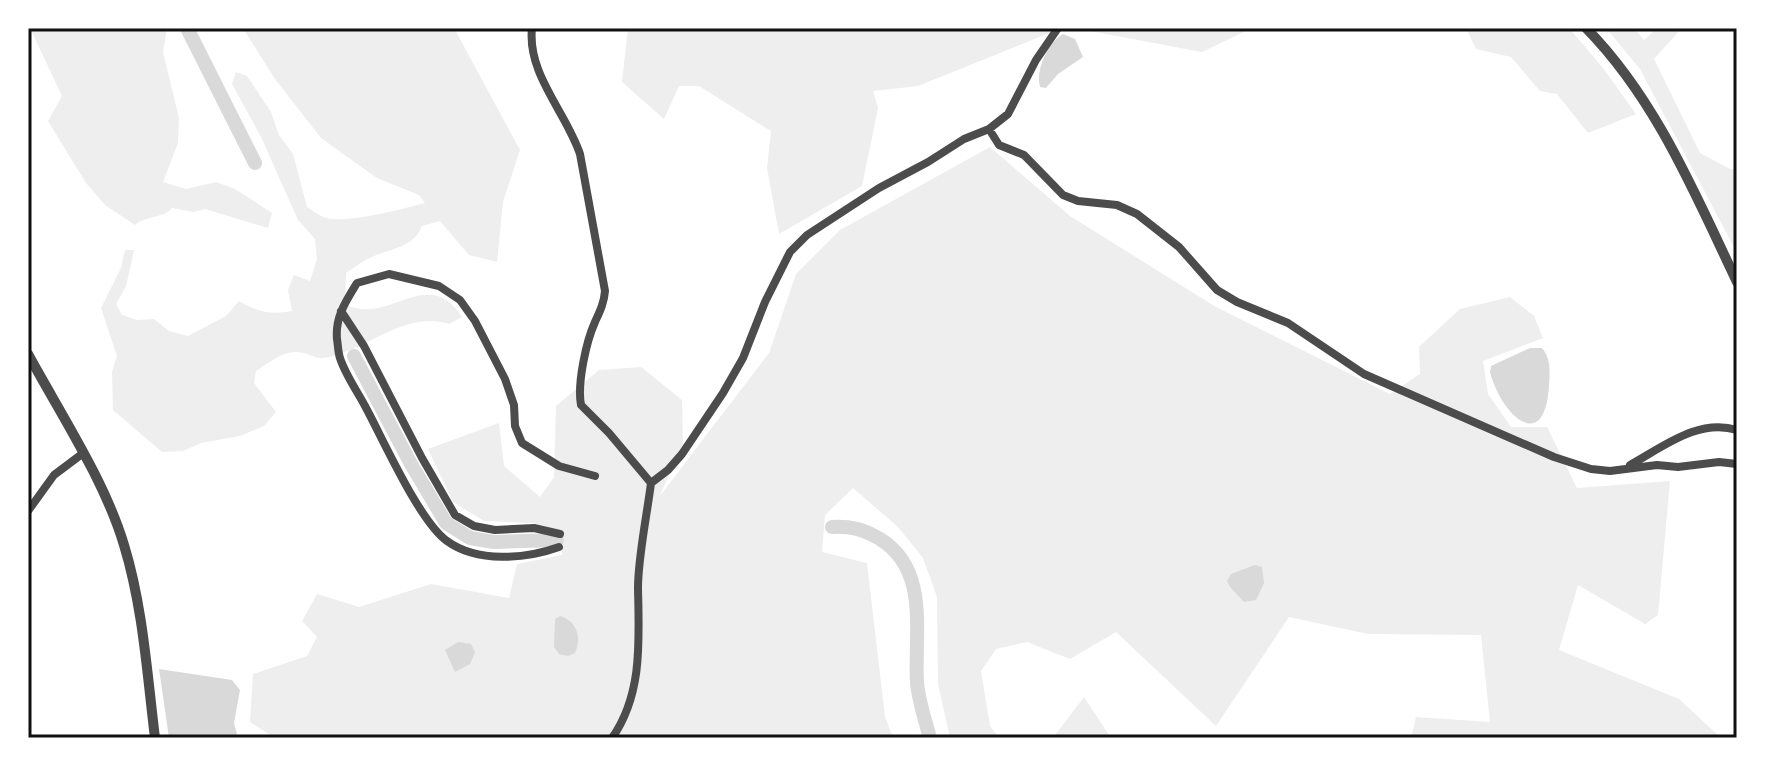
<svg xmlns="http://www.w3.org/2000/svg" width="1765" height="766" font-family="Raleway,sans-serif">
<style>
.green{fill:#eee}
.water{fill:#d9d9d9}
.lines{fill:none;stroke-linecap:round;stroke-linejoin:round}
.canal{stroke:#d9d9d9;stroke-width:14}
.minor{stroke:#4c4c4c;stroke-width:8}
.tertiary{stroke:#4c4c4c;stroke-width:10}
.neatline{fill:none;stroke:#111;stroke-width:3}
</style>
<rect width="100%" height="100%" fill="#fff"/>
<!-- green -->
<path class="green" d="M30 28H167L163 52 179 118 178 143 163 182 186 189 216 182 235 189 272 213 268 228 205 209 194 212 172 208C162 219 147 215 135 225L105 205 86 183 48 121 62 96Z
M243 28H454L520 150 503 202 497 262 469 255 440 221 422 226C414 247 393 248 374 256 364 260 355 267 346 273L345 304C388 327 428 263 462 317L449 324C410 311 372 344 337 355 312 363 313 352 295 352 281 352 267 364 256 371L254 383 276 412 264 426 240 436 201 443 183 451 162 452 113 410 112 372 117 356 101 308 121 268 125 250H134L126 286 116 304 122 315 137 320 154 319 169 331 188 336 226 316 239 301C258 312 270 315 292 311L288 290 294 275 310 281 317 259 315 239 298 220 261 137 232 84 236 72 247 76 271 112 279 135 293 154 307 207C312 210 318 215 323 217 344 225 402 209 425 203L419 195 377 178 321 138 275 79Z
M628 28H1062L918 86 873 91 878 108 862 186 779 234 767 168 771 131 699 86H679L664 119 622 82Z
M1074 28H1252L1202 52Z
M1466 28H1569L1603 68 1636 114 1588 133 1557 94 1540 91 1511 57 1476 49Z
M1606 28H1634L1644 40 1657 28H1682L1654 59 1700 153 1730 169H1737V253L1640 69Z
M990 147 1070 216 1216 307 1390 394 1420 374 1419 347 1460 309 1510 297 1534 316 1543 338 1483 361 1488 394 1511 427H1547L1577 488 1670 481 1658 615 1645 624 1578 585 1559 650 1679 699 1721 738H1411L1416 717 1490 722 1481 635 1368 634 1289 617 1216 726 1116 632 1070 659 1027 642 996 649 981 671 990 726 999 738H950L938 684 937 597 923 558 898 527 853 488 825 515 822 552 867 563 885 717 893 738H275L250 722 253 674 307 656 317 637 302 621 317 594 359 607 431 584 509 598 517 564 562 555 564 531 533 523 484 521 453 502 428 449 499 423 504 466 540 497 554 477 556 406 599 370 641 367 682 400 683 445 659 497 769 353 796 274 840 230Z
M1084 697 1111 738H1053Z"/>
<!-- water -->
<path class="water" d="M1063 34 1075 39 1083 57 1058 74 1046 88 1040 87C1035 71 1048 42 1063 34Z
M1530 348H1542C1551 359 1550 371 1549 385 1545 456 1501 415 1490 372L1491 366Z
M1255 565 1262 567 1264 583 1256 600 1244 602 1230 587 1227 581 1231 574Z
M560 616C577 621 582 637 575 653L568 656 559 654 554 647 555 619Z
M458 642 471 644 475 652 470 664 455 672 445 650Z
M159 669 232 680 240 690 234 723 238 738H169Z"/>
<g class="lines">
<!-- canal -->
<path class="canal" d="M187 28 255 163
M354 356 411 464 446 523 470 538 494 542 557 540
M832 527C851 526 863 529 880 539 930 570 914 633 917 683 919 702 925 720 930 738"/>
<!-- minor -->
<path class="minor" d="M532 28C527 74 566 112 580 154L605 291C604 303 600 311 595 322 586 342 577 384 581 405L609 433 651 483
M989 129 999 145 1024 155 1063 195 1078 201 1117 205 1137 214 1179 247 1217 290 1237 302 1288 323 1364 374 1554 457 1591 469 1610 471 1657 465 1678 467 1719 462 1737 464
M341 311 364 346 422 458 455 515 474 526 495 530 534 528 560 534
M1630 465C1663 447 1698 418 1737 430
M28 511 54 475 82 454
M559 547C526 559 477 563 447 541 419 521 383 439 365 406 357 391 345 374 340 358 338 352 338 345 337 339 335 317 346 301 357 283L389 274 439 286 460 300 475 321 505 379 514 405 515 426 522 443 559 466 595 476
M612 738C643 694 639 640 638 588 638 557 647 515 651 483L668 470 682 454 723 393 743 358 765 302 790 252 807 235 879 188 928 162 964 139 989 129 1008 114 1036 60 1058 28"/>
<!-- tertiary -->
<path class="tertiary" d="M1586 28C1656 99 1695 194 1737 282
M28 354C60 413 105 481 124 545 143 607 147 673 155 738"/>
</g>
<!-- border -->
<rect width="1765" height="766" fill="none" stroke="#ffffff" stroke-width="60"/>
<rect x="30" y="30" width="1705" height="706" class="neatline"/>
</svg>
